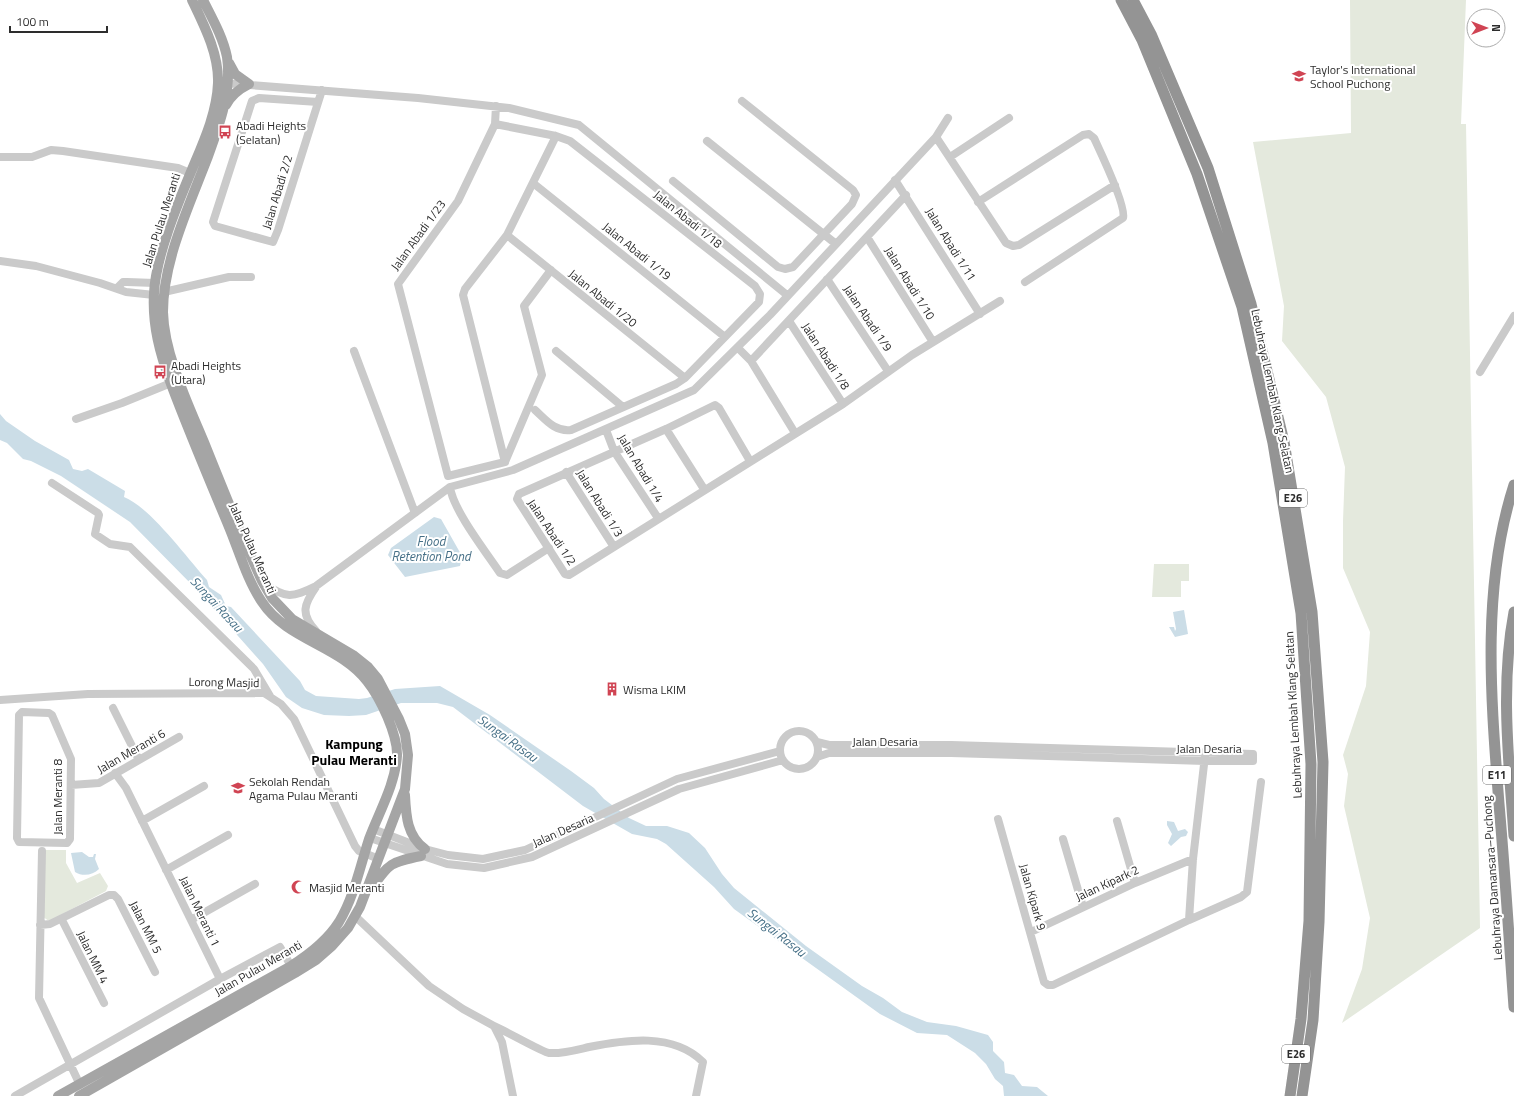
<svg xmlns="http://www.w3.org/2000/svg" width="1514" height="1096" font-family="'Titillium Web',sans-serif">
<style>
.green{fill:#e4e9dd}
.water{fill:#cbdde7}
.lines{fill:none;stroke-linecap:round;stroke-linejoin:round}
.minor{stroke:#cacaca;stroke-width:8}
.major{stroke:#a5a5a5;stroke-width:10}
.highway{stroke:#949494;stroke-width:11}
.labels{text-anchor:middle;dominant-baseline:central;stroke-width:4;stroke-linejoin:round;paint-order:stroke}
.shield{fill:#fff;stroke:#6c6c6c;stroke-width:1}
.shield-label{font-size:11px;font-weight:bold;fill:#2d2d2d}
.poi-label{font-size:12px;fill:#2d2d2d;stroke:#fff;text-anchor:start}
.street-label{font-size:12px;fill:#2d2d2d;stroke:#fff}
.water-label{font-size:13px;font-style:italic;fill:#456f86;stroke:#fff}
.quarter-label{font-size:14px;font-weight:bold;fill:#000;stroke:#fff}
</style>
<rect width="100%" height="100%" fill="#fff"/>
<!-- green -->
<path class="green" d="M1350 0H1466L1461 124H1466L1480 928 1342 1023 1362 969 1370 918 1344 806 1348 774 1343 755 1366 686 1370 632 1343 568V521L1345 467 1326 397 1282 341 1284 306 1253 142 1351 133Z
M1154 564H1189V581H1181V597H1152Z
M45 850H66V863L77 883 100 873 108 886 106 891 49 921 43 917Z"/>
<!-- water -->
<path class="water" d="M0 414 6 421 35 441 69 460 73 469 82 471 88 469 125 491 124 497C150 507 187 558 207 580L209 587 221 595 226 606 231 607 300 681 305 690 316 696 359 699 367 698 395 689 440 686 490 715 571 771 594 788 604 799 629 818 646 826H667L689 833 705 848 722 874 734 888 806 946 862 986 883 998 902 1012 927 1022 956 1026 988 1035 993 1042V1051L1004 1062 1005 1073 1014 1075 1022 1086 1037 1087 1048 1096H1004L1003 1086 995 1079 986 1064 975 1053 947 1035 917 1033 880 1014 734 909 714 887 666 844 657 839 632 834 583 806 453 707 437 703H401L366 715 349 716 324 715 302 708 286 697 263 664 198 591 130 522 61 476 31 461 23 459 7 443 0 440Z
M434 517 441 519 462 556 460 566 405 577 388 555 391 548Z
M1184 610 1188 634 1175 637 1169 627H1174L1175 631 1176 629 1173 612Z
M1167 821 1174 822 1178 831 1185 829 1188 832 1186 836 1181 837 1171 846 1168 843 1172 834 1167 825Z
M82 852 89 857H93L94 854H96L95 859 99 869C93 875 83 877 75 872L71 853Z"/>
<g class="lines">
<!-- minor -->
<path class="minor" d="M223 83 418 98 509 108 579 125 787 295
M318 102 259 98 252 101 213 222 215 226 273 242 278 230 322 90
M496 106 495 124 458 201 398 284 448 476 505 462 542 375 524 306 551 270
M495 124 556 136 570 141 755 286 760 294 759 302 685 378 676 384 571 430C555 432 546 420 535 410
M936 137 1006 243 1013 246 1019 245 1115 185
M707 141 836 244
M0 157H32L51 150 63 151 178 168 190 173
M950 157 1009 118
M895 180 980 314
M673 181 778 267 785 269 793 267 852 204 856 195 853 190 742 101
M533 183 725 337
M978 202 1083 135 1089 134 1094 138C1100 151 1127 207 1123 218L1025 282
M507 235 685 378
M867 237 933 342
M0 261 36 266 100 283 126 292 154 295
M827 279 888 371
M117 288 123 282H127L155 283
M164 292 229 277H251
M789 321 843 404
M738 348 751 361 795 433
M354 351 415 513
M556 351 623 407
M751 361 906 195
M1480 372 1514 316
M76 419 122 403 171 383
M666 429 704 489
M606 430 614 451 658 518
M750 461 719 408 715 405 666 429 519 494 517 499 565 574 569 575 843 404 912 355 1000 301
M505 462 463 295 465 289 507 235 556 136
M566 472 614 547
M52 483 98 513 99 515 95 534 110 544 130 547 254 669 270 696
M450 487C453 510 486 552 500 573L507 575 549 548
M264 583C286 599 292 598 316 586L450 487 513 470 694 390 770 315 936 137 948 118
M316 587C304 604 300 614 316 631
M0 700 88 694 264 693 281 704 294 719 355 846 359 851 379 859
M113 708 139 760
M22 712 49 713 52 715 71 759 70 839 67 843 19 842 17 838 19 715Z
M780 750a19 19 0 1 1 38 0a19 19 0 1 1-38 0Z
M817 742 829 745H951L1253 754V761H1205L951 753H829L817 757
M115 773 126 788 220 979 280 947 291 966
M71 785 99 783 179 737
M998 819 1044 982 1048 985H1053L1189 920 1241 897 1247 892 1261 782
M142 821 204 786
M1117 821 1135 883
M373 829 425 849 448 855 483 859 525 850 677 779 780 751
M370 838 447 864 484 868 532 857 679 789 783 760
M1063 839 1083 907
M42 851 39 998 80 1085
M166 870 228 835
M355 916 429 986 463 1009 494 1026 502 1042 513 1096
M62 920 104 1003
M191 920 255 884
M1189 920 1193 859 1205 756
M40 925 50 924 109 895H114L118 899 155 972
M1031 932 1135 883 1193 859
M494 1026C504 1030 542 1052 549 1053 562 1054 576 1050 589 1047 625 1040 673 1032 703 1062L696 1096
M15 1096 220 979"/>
<!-- major -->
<path class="major" d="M229 63 235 74 249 84
M226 105C231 95 239 89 249 84
M405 795C406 816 407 836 425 849
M372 888C389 863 391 862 421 856
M58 1096 291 966C310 954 327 941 339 922 354 897 360 867 369 839 379 812 395 785 397 756 398 735 380 697 367 681 339 645 287 640 262 602 247 580 239 551 229 527 209 479 189 432 171 384 160 354 152 325 154 293 156 255 178 203 193 167 204 141 217 112 218 83 219 54 204 25 192 0
M79 1096 295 973 316 960 332 946 348 928 360 907 405 789 408 755 405 734 399 719 378 679 368 667 353 655 292 619 272 598 262 581C242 537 224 492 206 447 190 408 164 355 163 312 163 261 189 206 207 159 219 126 232 92 227 57 223 37 212 18 203 0"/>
<!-- highway -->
<path class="highway" d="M1121 0 1142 40 1197 174 1242 307 1273 443 1301 613 1311 764 1309 921 1301 1019 1290 1096
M1133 0 1151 34 1208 168 1251 304 1284 442 1312 612 1323 762 1319 922 1313 1020 1302 1096
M1514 485C1481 587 1491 699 1499 804 1505 872 1509 939 1514 1007
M1514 612C1500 686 1509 762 1514 836"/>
</g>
<!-- icons -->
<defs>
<g id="school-bare" transform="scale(1.08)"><path d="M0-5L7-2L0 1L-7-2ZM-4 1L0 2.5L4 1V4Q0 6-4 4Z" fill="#d04453" stroke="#fff" stroke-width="2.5" paint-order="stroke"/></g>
<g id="bus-bare" transform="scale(1.08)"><path d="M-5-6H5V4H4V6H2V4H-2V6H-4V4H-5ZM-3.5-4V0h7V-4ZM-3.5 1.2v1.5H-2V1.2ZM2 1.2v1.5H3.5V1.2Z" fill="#d04453" stroke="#fff" stroke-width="2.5" paint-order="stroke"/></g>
<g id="building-bare" transform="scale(1.08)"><path d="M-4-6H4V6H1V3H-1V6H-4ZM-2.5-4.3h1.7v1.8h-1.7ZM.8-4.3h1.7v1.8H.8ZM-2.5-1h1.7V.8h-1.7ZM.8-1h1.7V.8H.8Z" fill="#d04453" stroke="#fff" stroke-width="2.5" paint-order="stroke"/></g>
<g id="mosque-bare" transform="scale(1.08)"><path d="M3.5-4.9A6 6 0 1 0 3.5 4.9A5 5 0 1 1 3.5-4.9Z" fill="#d04453" stroke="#fff" stroke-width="2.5" paint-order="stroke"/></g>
</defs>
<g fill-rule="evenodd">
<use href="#school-bare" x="1299" y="76"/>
<use href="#bus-bare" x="225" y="132"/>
<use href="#bus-bare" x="160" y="372"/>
<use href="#building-bare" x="612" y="689"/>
<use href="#school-bare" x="238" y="788"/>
<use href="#mosque-bare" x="298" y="887"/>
</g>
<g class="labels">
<!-- shield labels -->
<g class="shield">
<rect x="1279" y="489" width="28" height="18" rx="3"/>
<rect x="1483" y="766" width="28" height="18" rx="3"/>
<rect x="1282" y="1045" width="28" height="18" rx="3"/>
</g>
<g class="shield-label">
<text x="1293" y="498">E26</text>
<text x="1497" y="775">E11</text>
<text x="1296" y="1054">E26</text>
</g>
<!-- poi labels -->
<g class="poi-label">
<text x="1310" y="69">Taylor's International<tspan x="1310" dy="14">School Puchong</tspan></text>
<text x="236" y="125">Abadi Heights<tspan x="236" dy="14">(Selatan)</tspan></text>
<text x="171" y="365">Abadi Heights<tspan x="171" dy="14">(Utara)</tspan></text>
<text x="623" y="689">Wisma LKIM</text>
<text x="249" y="781">Sekolah Rendah<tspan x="249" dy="14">Agama Pulau Meranti</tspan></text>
<text x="309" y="887">Masjid Meranti</text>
</g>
<!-- street labels -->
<g class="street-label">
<text transform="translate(277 192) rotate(-73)">Jalan Abadi 2/2</text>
<text transform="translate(688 219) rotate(39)">Jalan Abadi 1/18</text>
<text transform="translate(161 220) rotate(-72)">Jalan Pulau Meranti</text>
<text transform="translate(418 235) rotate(-54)">Jalan Abadi 1/23</text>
<text transform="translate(951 244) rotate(58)">Jalan Abadi 1/11</text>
<text transform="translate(637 251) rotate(39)">Jalan Abadi 1/19</text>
<text transform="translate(910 283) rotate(58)">Jalan Abadi 1/10</text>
<text transform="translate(603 298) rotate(39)">Jalan Abadi 1/20</text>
<text transform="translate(868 318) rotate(56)">Jalan Abadi 1/9</text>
<text transform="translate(826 356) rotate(57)">Jalan Abadi 1/8</text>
<text transform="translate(1273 391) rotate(78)">Lebuhraya Lembah Klang Selatan</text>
<text transform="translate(641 468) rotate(59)">Jalan Abadi 1/4</text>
<text transform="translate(600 503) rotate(58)">Jalan Abadi 1/3</text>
<text transform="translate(552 532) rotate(56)">Jalan Abadi 1/2</text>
<text transform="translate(253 548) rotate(66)">Jalan Pulau Meranti</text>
<text transform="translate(224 682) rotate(1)">Lorong Masjid</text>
<text transform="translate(1293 715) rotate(-93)">Lebuhraya Lembah Klang Selatan</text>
<text x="885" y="741">Jalan Desaria</text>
<text x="1209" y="748">Jalan Desaria</text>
<text transform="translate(131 751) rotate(-30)">Jalan Meranti 6</text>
<text transform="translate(57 797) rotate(-90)">Jalan Meranti 8</text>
<text transform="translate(563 830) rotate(-24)">Jalan Desaria</text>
<text transform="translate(1492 878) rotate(-94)">Lebuhraya Damansara–Puchong</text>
<text transform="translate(1107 883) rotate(-25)">Jalan Kipark 2</text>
<text transform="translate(1033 897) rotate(74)">Jalan Kipark 9</text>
<text transform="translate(200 911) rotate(64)">Jalan Meranti 1</text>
<text transform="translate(146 927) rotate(63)">Jalan MM 5</text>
<text transform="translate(93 957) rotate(64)">Jalan MM 4</text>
<text transform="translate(258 968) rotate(-30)">Jalan Pulau Meranti</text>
</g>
<!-- water labels -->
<g class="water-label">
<text x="431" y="541">Flood<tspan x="431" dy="15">Retention Pond</tspan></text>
<text transform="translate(217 604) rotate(47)">Sungai Rasau</text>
<text transform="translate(508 738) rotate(36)">Sungai Rasau</text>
<text transform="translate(777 932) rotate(38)">Sungai Rasau</text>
</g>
<!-- quarter labels -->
<g class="quarter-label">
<text x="354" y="743">Kampung<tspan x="354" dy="16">Pulau Meranti</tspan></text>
</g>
</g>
<!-- north arrow -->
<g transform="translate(1486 28) rotate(90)"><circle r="19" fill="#ffffff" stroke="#ababab"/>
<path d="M0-3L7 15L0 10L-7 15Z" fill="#d04453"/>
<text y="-6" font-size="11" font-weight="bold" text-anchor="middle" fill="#2d2d2d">N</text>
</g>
<!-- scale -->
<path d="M10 26v6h97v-6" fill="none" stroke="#2d2d2d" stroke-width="2"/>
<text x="16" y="26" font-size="12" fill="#2d2d2d" stroke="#ffffff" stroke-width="3" paint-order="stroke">100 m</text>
</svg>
